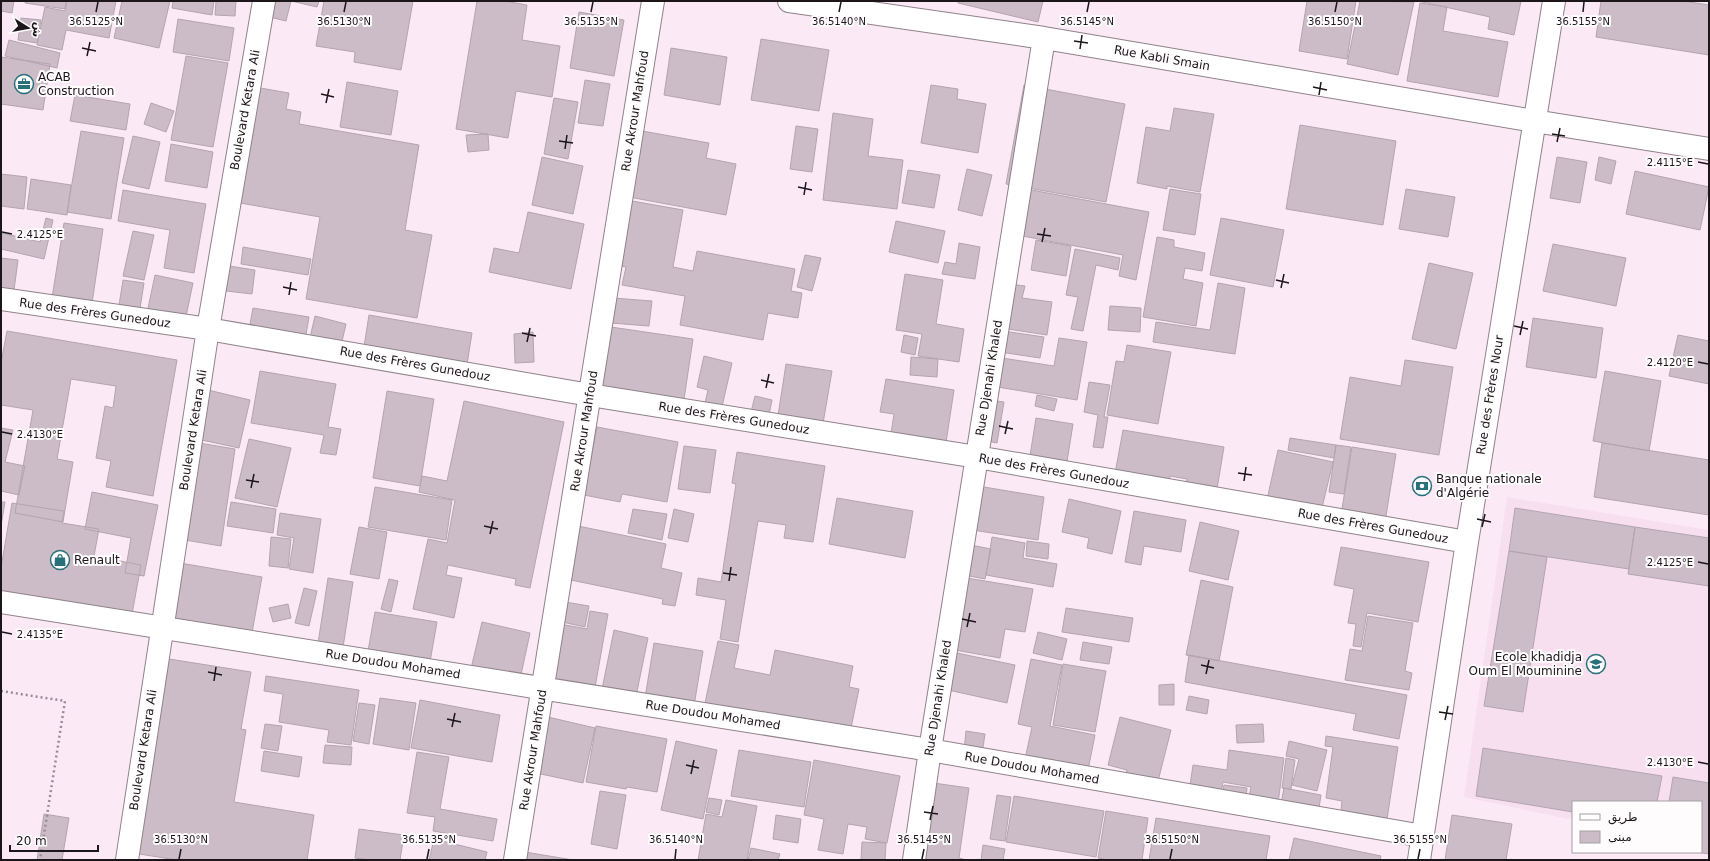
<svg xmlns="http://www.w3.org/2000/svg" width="1710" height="861" font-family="'DejaVu Sans',Cairo,sans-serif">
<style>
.built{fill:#f7dff0}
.building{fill:#ccbcc7;stroke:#b4a4af}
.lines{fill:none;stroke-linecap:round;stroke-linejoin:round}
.minor-casing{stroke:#90818b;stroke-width:24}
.path{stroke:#988c93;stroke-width:2.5;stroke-dasharray:2 3;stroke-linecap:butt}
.minor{stroke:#fff;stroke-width:22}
.ticks{fill:none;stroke:#1c161a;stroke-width:1.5}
.labels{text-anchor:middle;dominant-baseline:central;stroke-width:4;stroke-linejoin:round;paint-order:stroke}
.street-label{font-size:12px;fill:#1c161a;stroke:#fffcfe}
.poi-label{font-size:12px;fill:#1c161a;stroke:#fffcfe;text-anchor:start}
.ticks-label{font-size:10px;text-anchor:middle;fill:#1c161a;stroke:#fffcfe;stroke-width:4;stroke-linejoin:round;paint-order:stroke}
</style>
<rect width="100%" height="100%" fill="#fbeaf5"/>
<!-- built -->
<path class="built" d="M1507 497 1709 530V848L1701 802H1573V820L1464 797Z"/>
<!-- building -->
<path class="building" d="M1 1H14L12 13 1 11Z
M25 1H66L65 9 25 3Z
M67 1H116L109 38 66 30 62 50 37 45 45 7 65 11Z
M122 1H170L159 48 114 38Z
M173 1H214L212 15 172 8Z
M216 1H236L235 16 215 15Z
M264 1H319L317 7 291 1 286 21 261 15Z
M324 1H413L401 70 354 62 355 52 316 46Z
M477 1H505L527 5 522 40 560 46 552 97 516 91 508 138 456 129Z
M958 1H1043L1038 22 958 3Z
M1307 1H1356L1347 59 1299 51Z
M1360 1 1414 2 1398 75 1347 64Z
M1418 1H1521L1514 35 1488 29 1490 17Z
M1601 1H1683L1709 5V55L1596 37Z
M1420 3 1447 7 1443 31 1508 42 1498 97 1407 81Z
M579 12 624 20 614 76 570 68Z
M21 18 41 20 37 43 18 40Z
M178 19 234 28 229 61 173 52Z
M761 39 829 50 819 111 751 100Z
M9 40 60 53 57 68 5 56Z
M671 48 727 57 720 105 664 95Z
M186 56 228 63 213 147 171 140Z
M1 57 50 64 43 110 1 104Z
M585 80 610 84 603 126 578 123Z
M347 82 398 91 391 135 340 127Z
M931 85 958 89 957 99 986 104 978 153 921 143Z
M1024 85 1125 104 1106 202 1006 184Z
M249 86 289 93 286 109 301 112 299 124 419 145 405 230 432 235 417 318 306 299 320 217 240 203Z
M75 95 130 104 126 130 70 121Z
M554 98 578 102 568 159 544 154Z
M151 103 174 111 166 132 144 124Z
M1174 108 1214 114 1200 192 1167 186V189L1137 183 1146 127 1170 131Z
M833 113 873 119 868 156 903 160 897 209 823 200Z
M1300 125 1396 141 1383 225 1286 209Z
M796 126 818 129 812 172 790 169Z
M631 129 709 143 706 158 736 164 726 215 618 195Z
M81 131 124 138 111 219 67 212Z
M488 134 489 150 468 152 466 135Z
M133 136 160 142 149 189 122 183Z
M171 144 213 152 207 188 165 181Z
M542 157 583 166 573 214 532 205Z
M1557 157 1587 162 1580 203 1550 198Z
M1599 157 1616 161 1611 184 1595 180Z
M967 169 992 175 982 216 958 210Z
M908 170 940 175 934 208 902 203Z
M1635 171 1709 187 1700 230 1626 214Z
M1 174 27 177 24 209 1 206Z
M31 179 71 185 67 215 27 209Z
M1026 189 1149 212 1136 280 1119 276 1123 255 1017 235Z
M1170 189 1201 194 1195 235 1163 230Z
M1406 189 1455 197 1448 237 1399 229Z
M123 190 206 204 194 273 164 268 170 230 118 221Z
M621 199 683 210 673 267 693 271 697 251 795 269 791 291 802 293 798 318 768 313 763 340 680 325 685 296 622 285 626 267 609 264Z
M528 212 584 224 571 289 489 272 494 248 519 253Z
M46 218 53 220 44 259 1 249 2 233 40 242Z
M1221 218 1284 230 1273 287 1210 275Z
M896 221 945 231 938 263 889 252Z
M64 223 103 229 91 310 51 304Z
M133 231 154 235 144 280 123 276Z
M1157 237 1174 240V247L1205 253 1202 271 1185 268 1183 279 1203 283 1196 326 1143 317Z
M1036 240 1071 246 1066 276 1031 270Z
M959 243 980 247 975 279 942 274 945 262 956 264Z
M1553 244 1626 258 1616 306 1543 291Z
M243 247 311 259 308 275 241 264Z
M1075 249 1120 258 1118 270 1096 265 1083 331 1071 329 1078 297 1066 295Z
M805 255 821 258 812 291 797 287Z
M1 258 18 260 12 305 1 303Z
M1429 263 1473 273 1456 349 1412 339Z
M229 266 255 270 252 294 226 291Z
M905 274 943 280 936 324 964 329 959 362 918 356 922 334 896 330Z
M155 275 193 283 184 326 146 318Z
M123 280 144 283 138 321 117 318Z
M1002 283 1025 286 1022 298 1052 302 1047 335 995 327Z
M1218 283 1245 288 1235 354 1153 342 1156 322 1210 330Z
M613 298 652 301 649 326 611 323Z
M1110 306 1141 308 1140 332 1108 330Z
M253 308 309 317 304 346 248 335Z
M369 315 472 333 466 371 363 353Z
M315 316 346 324 340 350 309 342Z
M1533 318 1603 328 1596 378 1526 367Z
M604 326 693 339 683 406 594 393Z
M7 331 177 360 153 496 106 487 111 461 96 458 105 406 113 408 116 386 71 379 57 459 73 462 63 522 15 513 33 410 1 405V363Z
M1003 331 1044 337 1040 358 1000 352Z
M533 332 534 362 515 363 514 334Z
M904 335 918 338 915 355 901 352Z
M1678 335 1709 341V384L1669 376Z
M1059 338 1087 342 1077 400 985 385 989 356 1054 366Z
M1127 345 1171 352 1158 424 1107 415 1116 361 1124 362Z
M704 356 732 363 721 411 704 407 708 390 697 387Z
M911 357 938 359 937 377 910 375Z
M1405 360 1453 367 1439 455 1340 439 1350 377 1401 386Z
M786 364 832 371 822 429 777 422Z
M260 371 336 384 328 427 341 429 336 455 320 453 324 435 251 423Z
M1605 371 1661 381 1649 451 1593 441Z
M886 379 954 390 945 449 890 440 894 414 880 412Z
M1089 382 1110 385 1104 417H1108L1103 448 1093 447 1098 415 1084 412Z
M208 390 250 400 239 448 197 439Z
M387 391 434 399 420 486 373 478Z
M1037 395 1057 399 1054 411 1035 406Z
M755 396 772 400 768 420 750 416Z
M989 400 1004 402 997 443 982 440Z
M464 401 564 422 530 588 515 585 516 579 448 565 446 575 462 578 454 618 413 609 428 539 447 543 455 500 419 492 422 476 447 481Z
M1036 418 1073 424 1066 468 1029 462Z
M597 427 678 442 667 502 622 494 620 502 584 495Z
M1 428 13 430 5 462 25 466 19 495 1 491Z
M1123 430 1224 447 1215 501 1184 495 1187 479 1170 476 1168 488 1114 479Z
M1290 438 1336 445 1334 458 1288 450Z
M249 439 291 448 277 507 235 498Z
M199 443 235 449 221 546 185 540Z
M1602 443 1709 460V515L1594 497Z
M1336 445 1351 447 1344 494 1329 492Z
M684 446 716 450 710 493 678 489Z
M1352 447 1396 454 1385 522 1341 515Z
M1278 450 1333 462 1320 516 1266 504Z
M737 452 825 466 813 542 784 538 786 525 758 521 738 642 720 639 726 600 696 595 698 578 721 582 736 484 732 483Z
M966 484 1044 497 1038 540 959 528Z
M375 487 452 500 446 540 368 527Z
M92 492 158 505 144 576 125 573 131 538 85 529Z
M837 498 913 511 905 558 829 544Z
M1069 499 1121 511 1112 554 1087 548 1089 538 1062 532Z
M1 502H5L1 526Z
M231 502 276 509 273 533 227 526Z
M12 503 64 511 62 523 99 529 94 556 141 565 132 614 1 593V568Z
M1515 508 1635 527 1629 569 1509 551Z
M633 509 667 514 662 540 628 533Z
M674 509 694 514 688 542 668 538Z
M1134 511 1186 520 1181 552 1144 546 1141 565 1125 562Z
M280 513 321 519 313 573 289 569 294 538 277 535Z
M1200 522 1239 531 1228 580 1189 571Z
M578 526 666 544 661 568 682 573 675 606 662 604 663 599 566 579Z
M359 527 387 532 379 579 350 574Z
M1635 527 1709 538V586L1628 574Z
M271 537 291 539 288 568 269 566Z
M992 537 1025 543 1023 558 1057 564 1053 587 986 575Z
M1027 541 1049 544 1048 559 1026 556Z
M966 544 991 549 985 579 959 574Z
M1341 547 1429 562 1418 622 1367 613 1361 647 1353 646 1356 624 1348 623 1354 589 1334 585Z
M1509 551 1547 557 1523 712 1484 706Z
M180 563 262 577 250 644 168 630Z
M961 577 1033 589 1025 632 1005 629 1000 658 949 649Z
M328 578 353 582 342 654 317 650Z
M389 579 398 581 391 612 381 609Z
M1201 580 1233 587 1219 661 1186 655Z
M304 588 317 591 309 626 295 623Z
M565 602 589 606 585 627 562 622Z
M288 604 291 618 273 622 269 608Z
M1066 608 1133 618 1129 642 1062 632Z
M590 611 608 614 594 693 549 685 560 624 587 629Z
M375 612 437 622 428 673 366 662Z
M1368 616 1413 623 1405 671 1412 673 1409 690 1345 680 1350 649 1362 651Z
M482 622 530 633 519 684 470 673Z
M614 630 648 638 635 701 601 694Z
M1038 632 1067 639 1062 660 1033 653Z
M718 641 739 645 734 668 770 675 775 650 853 666 849 687 859 689 849 738 704 708Z
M1083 642 1112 647 1109 664 1080 660Z
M654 643 703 651 693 712 644 704Z
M947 651 1015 665 1007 703 939 688Z
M1189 655 1407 695 1399 739 1353 730 1356 714 1185 682Z
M163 658 251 672 241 729 246 730 234 802 314 815 307 860H177L133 853Z
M1031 659 1062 665 1050 726 1095 735 1086 780 1023 768 1032 727 1018 724Z
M1063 664 1106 671 1095 732 1053 725Z
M266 676 359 690 351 745 327 742 329 730 279 722 283 694 264 691Z
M1174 684V705H1159V685Z
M1189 696 1209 700 1207 714 1186 710Z
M380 698 416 703 409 750 373 744Z
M420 700 500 715 492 762 411 748Z
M359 703 375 705 369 744 353 741Z
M548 717 595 728 583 783 536 773Z
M1120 717 1171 730 1156 789 1124 781 1127 770 1108 765Z
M265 724 282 726 278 751 261 748Z
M1263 724 1264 742 1237 743 1236 725Z
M596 726 667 739 657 792 627 787 626 789 586 782Z
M966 731 985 734 982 754 964 751Z
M1326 736 1398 747 1386 826 1340 819 1342 801 1326 798 1333 747 1325 746Z
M676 741 717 750 703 819 661 810Z
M1289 741 1327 750 1317 791 1292 785 1299 759 1286 756Z
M325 745 352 747 351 765 323 763Z
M1483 748 1662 776 1657 802H1573V812L1476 796Z
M739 750 811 762 804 807 731 796Z
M1229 750 1284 758 1277 811 1247 806 1251 787 1223 782 1219 804 1188 799 1193 765 1227 770Z
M264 751 302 757 299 777 261 771Z
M417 752 449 757 440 809 497 819 493 841 433 831 435 817 407 813Z
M1286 758 1295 760 1291 789 1282 788Z
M814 760 900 776 887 843 865 839 867 827 848 824 843 854 818 850 824 819 804 815Z
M1673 777 1709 783V854L1696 852H1701V802H1669Z
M919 781 969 788 959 858 966 860H908Z
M1224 785 1247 788 1245 807 1221 803Z
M1284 788 1321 795 1317 821 1279 814Z
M600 791 626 795 617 849 591 844Z
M997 795 1011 797 1005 841 990 839Z
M1014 796 1104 811 1096 857 1006 842Z
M709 798 722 800 719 815 706 812Z
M726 800 757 806 747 860H698L706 814 722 817Z
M1106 811 1148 818 1142 860H1108L1098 858Z
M44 814 69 818 62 860H37Z
M776 815 801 819 798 843 773 839Z
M1452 815 1512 824 1506 860H1445Z
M1156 818 1270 836 1266 860H1149Z
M359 829 404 835 400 860H369L355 858Z
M1294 838 1381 856 1380 860H1289Z
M434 839 487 852 485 860H429Z
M862 842 886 843 885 860H861Z
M983 845 1005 849 1003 860H981Z
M751 848 780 854 778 860H748Z
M519 851 573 860H517Z"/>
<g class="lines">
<!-- minor casing -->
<g class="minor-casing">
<path id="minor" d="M789 1 1044 38 1534 121 1709 149
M1 299 208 329 590 395 977 457 1467 542
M1 602 930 750 1423 836
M127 860 208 329 264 1
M515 860 653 1
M914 860 930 750 1044 38
M1419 860 1467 542 1554 1"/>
</g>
<!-- path -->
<path class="path" d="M1 691 65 701 40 860"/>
<!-- minor -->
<use href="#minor" class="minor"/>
</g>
<!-- ticks -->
<path class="ticks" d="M96 12 98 2M344 12 346 2M591 12 593 2M839 12 841 2M1087 12 1089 2M1335 12 1337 2M1583 12 1584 2M1074 41 1088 43M82 48 96 51M1080 49 1082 35M87 56 90 42M1313 87 1327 90M321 94 334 97M1319 95 1321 82M326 103 329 89M1552 134 1565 136M559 141 573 143M1557 142 1560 128M565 149 567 135M1698 162 1708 164M798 187 812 190M804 195 806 182M2 232 12 234M1037 234 1051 236M1042 242 1045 228M1276 280 1289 283M283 287 297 290M1281 288 1284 274M289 295 291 282M1514 326 1528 329M522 333 536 336M1520 335 1523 321M527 342 530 328M1698 362 1708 364M761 380 774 383M766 388 769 374M999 426 1013 429M2 432 12 434M1005 434 1008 421M1238 473 1252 475M246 480 259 482M1244 481 1246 467M251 488 254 474M1477 519 1491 522M484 526 498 529M1482 527 1485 514M490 534 493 521M1698 562 1708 564M723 573 737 575M729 581 731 567M962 619 976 622M967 627 970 613M2 632 12 634M1201 665 1214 668M208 672 222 675M1206 674 1209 660M214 681 216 667M1439 712 1453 714M447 719 461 722M1445 720 1448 706M452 727 455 713M1698 762 1708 764M686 765 699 768M691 774 694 760M924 812 938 814M930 820 933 806M179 859 181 849M427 859 429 849M675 859 676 849M922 859 924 849M1170 859 1172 849M1418 859 1420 849"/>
<!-- icons -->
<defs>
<g id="office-ring" transform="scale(1)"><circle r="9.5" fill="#fffcfe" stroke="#28717a" stroke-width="1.5"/><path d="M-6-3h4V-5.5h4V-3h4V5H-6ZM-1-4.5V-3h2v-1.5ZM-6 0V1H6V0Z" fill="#28717a"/></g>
<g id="bank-ring" transform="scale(1)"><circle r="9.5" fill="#fffcfe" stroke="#28717a" stroke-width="1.5"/><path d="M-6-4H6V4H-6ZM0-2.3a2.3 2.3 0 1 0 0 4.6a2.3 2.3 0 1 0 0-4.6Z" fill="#28717a"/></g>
<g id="shop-ring" transform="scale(1)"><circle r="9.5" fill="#fffcfe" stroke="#28717a" stroke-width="1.5"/><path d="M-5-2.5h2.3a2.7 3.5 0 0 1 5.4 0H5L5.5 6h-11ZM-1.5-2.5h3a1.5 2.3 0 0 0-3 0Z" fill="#28717a"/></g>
<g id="school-ring" transform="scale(1)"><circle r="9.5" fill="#fffcfe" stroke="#28717a" stroke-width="1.5"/><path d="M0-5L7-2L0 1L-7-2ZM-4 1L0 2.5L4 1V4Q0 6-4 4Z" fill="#28717a"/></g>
</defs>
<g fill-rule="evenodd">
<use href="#office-ring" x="24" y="84"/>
<use href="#bank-ring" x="1422" y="486"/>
<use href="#shop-ring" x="60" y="560"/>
<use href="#school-ring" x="1596" y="664"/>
</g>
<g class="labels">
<!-- street labels -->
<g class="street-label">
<text transform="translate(1162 58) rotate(10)">Rue Kabli Smain</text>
<text transform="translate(245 110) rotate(-80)">Boulevard Ketara Ali</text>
<text transform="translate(635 111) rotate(-81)">Rue Akrour Mahfoud</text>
<text transform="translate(95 313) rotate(8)">Rue des Frères Gunedouz</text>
<text transform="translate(415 364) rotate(10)">Rue des Frères Gunedouz</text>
<text transform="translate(989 378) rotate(-81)">Rue Djenahi Khaled</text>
<text transform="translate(1490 395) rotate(-81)">Rue des Frères Nour</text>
<text transform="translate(734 418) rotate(9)">Rue des Frères Gunedouz</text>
<text transform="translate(193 430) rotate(-81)">Boulevard Ketara Ali</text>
<text transform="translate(584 431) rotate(-81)">Rue Akrour Mahfoud</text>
<text transform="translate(1054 471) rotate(10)">Rue des Frères Gunedouz</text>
<text transform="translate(1373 526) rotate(10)">Rue des Frères Gunedouz</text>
<text transform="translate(393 664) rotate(9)">Rue Doudou Mohamed</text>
<text transform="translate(938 698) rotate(-81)">Rue Djenahi Khaled</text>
<text transform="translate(713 715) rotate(9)">Rue Doudou Mohamed</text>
<text transform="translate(143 750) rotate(-81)">Boulevard Ketara Ali</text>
<text transform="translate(533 750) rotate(-81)">Rue Akrour Mahfoud</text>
<text transform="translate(1032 768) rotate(10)">Rue Doudou Mohamed</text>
</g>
<!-- poi labels -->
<g class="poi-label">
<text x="38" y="77">ACAB<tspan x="38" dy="14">Construction</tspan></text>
<text x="1436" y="479">Banque nationale<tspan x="1436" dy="14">d'Algérie</tspan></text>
<text x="74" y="560">Renault</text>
<text x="1582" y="657" text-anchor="end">Ecole khadidja<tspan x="1582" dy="14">Oum El Mouminine</tspan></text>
</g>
</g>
<g class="ticks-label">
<text x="96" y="25">36.5125°N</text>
<text x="344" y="25">36.5130°N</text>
<text x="591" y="25">36.5135°N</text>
<text x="839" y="25">36.5140°N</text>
<text x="1087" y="25">36.5145°N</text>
<text x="1335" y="25">36.5150°N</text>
<text x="1583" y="25">36.5155°N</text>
<text x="1670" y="166">2.4115°E</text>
<text x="40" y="238">2.4125°E</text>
<text x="1670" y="366">2.4120°E</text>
<text x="40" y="438">2.4130°E</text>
<text x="1670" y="566">2.4125°E</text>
<text x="40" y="638">2.4135°E</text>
<text x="1670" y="766">2.4130°E</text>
<text x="181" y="843">36.5130°N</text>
<text x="429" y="843">36.5135°N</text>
<text x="676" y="843">36.5140°N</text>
<text x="924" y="843">36.5145°N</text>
<text x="1172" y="843">36.5150°N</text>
<text x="1420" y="843">36.5155°N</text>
</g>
<!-- border -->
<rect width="1710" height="861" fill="none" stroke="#1c161a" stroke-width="4"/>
<!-- legend -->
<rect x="1572" y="801" width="130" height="52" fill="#fffcfe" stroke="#a4a0a3"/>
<rect x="1580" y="814" width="20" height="6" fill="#ffffff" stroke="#a4a0a3"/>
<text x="1608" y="821" font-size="12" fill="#1c161a">طريق</text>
<rect x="1580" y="831" width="20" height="12" fill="#ccbcc7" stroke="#a4a0a3"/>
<text x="1608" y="841" font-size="12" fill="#1c161a">مبنى</text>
<!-- north arrow -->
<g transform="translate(28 28) rotate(101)" stroke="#fffcfe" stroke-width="3" paint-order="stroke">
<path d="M0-3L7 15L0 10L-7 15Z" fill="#1c161a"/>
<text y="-6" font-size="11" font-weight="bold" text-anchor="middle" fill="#1c161a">ش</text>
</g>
<!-- scale -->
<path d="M10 845v6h88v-6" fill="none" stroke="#1c161a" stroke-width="2"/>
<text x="16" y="845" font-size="12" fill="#1c161a" stroke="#fffcfe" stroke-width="3" paint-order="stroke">20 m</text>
</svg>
